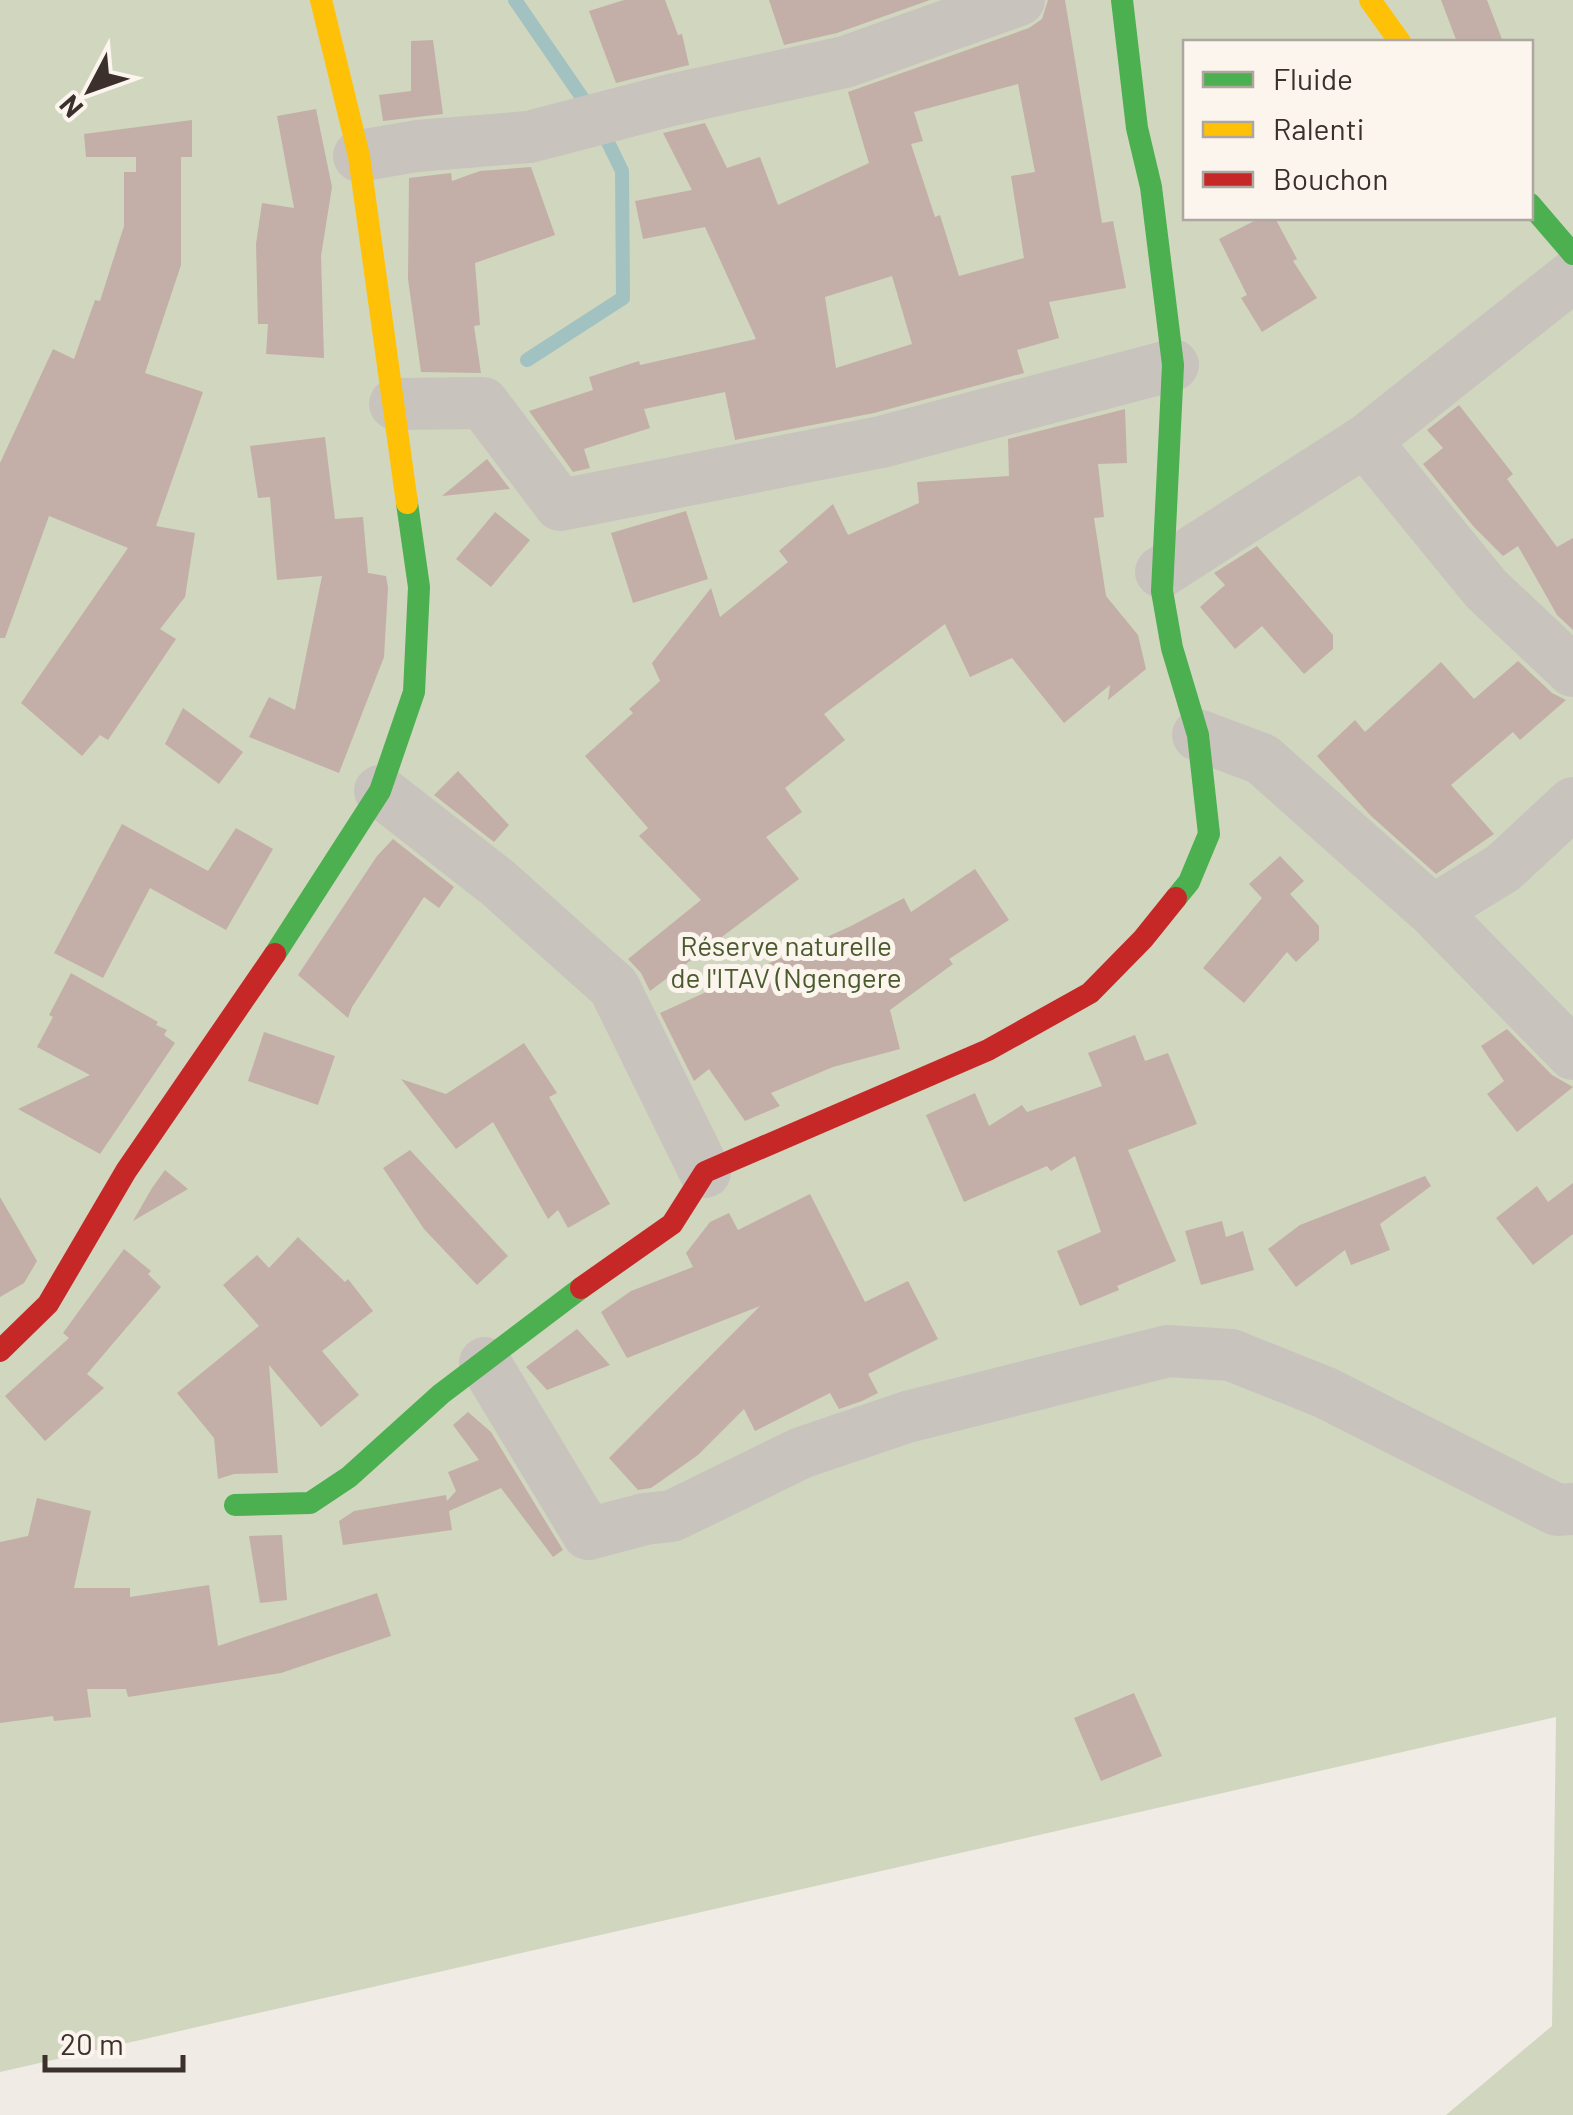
<svg xmlns="http://www.w3.org/2000/svg" width="1573" height="2115" font-family="Barlow,sans-serif">
<style>
.green{fill:#d1d6bf;fill-rule:evenodd}
.lines{fill:none;stroke-linecap:round;stroke-linejoin:round}
.stream{stroke:#a1c2c1;stroke-width:14}
.building{fill:#c3afa7;fill-rule:evenodd}
.street{stroke:#c9c3be;stroke-width:52}
.fast{stroke:#4caf50;stroke-width:22}
.slow{stroke:#ffc107;stroke-width:22}
.jam{stroke:#c62828;stroke-width:22}
.labels{text-anchor:middle;dominant-baseline:central;stroke-width:10;stroke-linejoin:round;paint-order:stroke}
.park-label{font-size:28px;fill:#4a5a2e;stroke:#fbf5ee}
</style>
<rect width="100%" height="100%" fill="#f0ebe5"/>
<!-- green -->
<path class="green" d="M0 0H1573V2115H1446L1552 2026 1556 1717 0 2072ZM1186 42H1530V218H1186Z"/>
<g class="lines">
<!-- stream -->
<path class="stream" d="M515 0 590 109
M527 360 623 298 622 171 601 128"/>
</g>
<!-- building -->
<path class="building" d="M624 0H665L678 35 682 34 689 65 616 83 589 11Z
M769 0H930L837 33 784 45Z
M1048 0H1065L1102 223 1113 221 1126 288 1049 302 1059 338 1017 350 1024 373 874 413 735 440 725 392 644 409 650 428 584 449 590 468 573 472 529 411 593 390 589 377 639 361 640 365 756 339 705 227 643 239 635 201 692 190 663 133 705 123 727 168 760 157 778 205 869 163 848 92 1029 28 1042 19ZM1018 84 1035 172 1011 176 1024 258 959 276 940 215 935 217 911 144 923 141 914 112ZM892 276 912 344 836 368 825 297Z
M1441 0H1487L1503 42H1457Z
M433 40 443 114 383 121 379 95 411 91V41Z
M316 109 332 187 321 256 324 358 266 354 268 324H258L256 244 262 203 294 208 277 116Z
M192 120V157H181V265L145 373 203 392 156 526 195 533 185 597 160 629 176 639 108 740 100 735 82 756 21 703 128 548 49 516 5 638H0V463L53 349 74 359 95 300 100 301 124 226V172H136V157H86L84 134Z
M531 167 555 235 475 263 480 325 474 326 481 373 421 372 408 279 409 178 451 173 452 181 480 171Z
M1260 218H1275L1297 259 1293 261 1317 298 1262 332 1241 298 1247 295 1219 239Z
M1459 405 1513 474 1507 479 1557 547 1573 538V630L1557 615 1518 546 1503 556 1474 527 1423 464 1443 448 1427 430Z
M1125 409 1127 463 1098 464 1104 517 1094 518 1106 596 1138 635 1146 669 1108 700 1110 685 1064 723 1012 658 970 677 945 624 824 714 845 740 785 788 802 812 766 837 799 879 650 991 641 973 628 959 701 900 639 836 648 828 585 756 633 713 629 709 660 681 652 663 711 588 720 617 788 562 779 551 833 504 848 535 919 503 917 482 1009 476 1008 439Z
M325 437 335 519 363 517 368 573 386 576 388 588 384 657 339 773 249 737 269 697 295 710 322 576 277 580 270 497 258 498 250 446Z
M487 459 510 489 442 496Z
M686 511 708 579 633 603 611 533Z
M495 512 530 540 491 587 456 559Z
M1257 546 1333 635V649L1304 674 1262 626 1235 649 1200 607 1225 585 1214 573Z
M1518 661 1552 693 1566 700 1520 740 1513 732 1451 785 1494 834 1436 874 1370 815 1317 756 1355 720 1365 732 1441 662 1474 699Z
M183 708 243 752 219 784 165 744Z
M458 771 509 825 494 842 434 795Z
M122 824 208 871 236 828 273 849 226 930 150 888 103 978 54 953Z
M393 839 454 887 439 908 424 897 352 1007 348 1018 298 975 377 856Z
M1280 856 1304 881 1290 894 1319 926V940L1296 962 1287 952 1244 1003 1203 968 1262 898 1249 884Z
M975 869 1009 920 949 959 953 964 890 1010 900 1049 833 1067 771 1093 780 1106 745 1121 709 1069 694 1081 660 1013 851 926 904 898 911 912Z
M71 973 158 1022 156 1025 167 1030 164 1035 175 1043 100 1154 18 1109 90 1075 37 1047 53 1017 49 1015Z
M1507 1029 1552 1075 1573 1087 1517 1132 1487 1094 1504 1081 1481 1046Z
M264 1032 335 1056 318 1105 248 1081Z
M1135 1035 1145 1061 1168 1053 1197 1124 1128 1150 1176 1261 1117 1286 1119 1290 1080 1306 1057 1251 1101 1232 1075 1156 1051 1171 1047 1166 964 1202 926 1115 975 1093 989 1126 1022 1105 1027 1112 1102 1086 1088 1053Z
M524 1043 557 1093 549 1097 610 1204 568 1228 558 1210 548 1219 493 1122 456 1149 401 1079 446 1094Z
M410 1150 508 1256 477 1285 424 1229 383 1168Z
M165 1170 188 1189 133 1221 152 1188Z
M1425 1176 1431 1186 1380 1224 1390 1250 1351 1265 1345 1250 1296 1287 1268 1249 1300 1225Z
M1573 1183V1234L1533 1265 1496 1218 1537 1186 1548 1202Z
M810 1194 865 1302 908 1281 938 1339 868 1374 878 1393 862 1401 839 1409 830 1393 755 1431 744 1409 698 1455 651 1488 638 1490 609 1458 760 1306 627 1358 601 1312 631 1291 693 1267 686 1253 710 1222 729 1213 738 1230Z
M0 1197 37 1261 24 1283 0 1297Z
M1222 1221 1226 1237 1243 1231 1254 1270 1201 1285 1185 1231Z
M298 1237 345 1282 348 1279 373 1311 322 1351 359 1395 321 1427 269 1365 278 1473 234 1474 218 1479 214 1438 177 1393 259 1326 223 1285 257 1255 269 1268Z
M124 1249 151 1271 148 1274 161 1287 87 1374 104 1388 45 1441 5 1396 69 1338 63 1333Z
M577 1329 610 1365 547 1390 526 1367Z
M468 1412 491 1432 563 1550 553 1557 501 1488 449 1511 452 1530 343 1545 339 1521 354 1511 446 1495 447 1501 456 1491 448 1472 479 1460 453 1425Z
M37 1498 91 1511 74 1588H130V1597L209 1585 218 1646 377 1593 391 1636 281 1673 128 1697 126 1689H87L91 1717 54 1721 53 1716 0 1723V1542L28 1536Z
M282 1535 287 1600 260 1603 249 1536Z
M1134 1693 1162 1756 1101 1781 1074 1718Z"/>
<g class="lines">
<!-- street -->
<path class="street" d="M359 156 417 146 529 137 671 100 845 62 1019 0
M395 404 483 403 560 505 881 442 1173 365
M1365 441 1486 589 1573 671
M1161 572 1365 441 1573 276
M1198 735 1262 759 1433 911 1573 1054
M380 791 498 883 614 987 705 1172
M1433 911 1503 868 1573 803
M485 1363 588 1534 645 1519 672 1516 801 1453 907 1417 1168 1351 1231 1355 1326 1393 1557 1510 1573 1509"/>
<!-- fast -->
<path class="fast" d="M1122 0 1137 128 1151 187 1173 365 1162 591 1172 648 1198 735 1209 834 1189 882 1176 898
M1530 204 1573 254
M275 954 380 791 414 692 419 587 407 503
M235 1505 310 1503 349 1477 441 1394 581 1288"/>
<!-- slow -->
<path class="slow" d="M321 0 359 156 407 503
M1370 0 1400 42"/>
<!-- jam -->
<path class="jam" d="M581 1288 672 1224 705 1172 988 1050 1090 993 1143 939 1176 898
M0 1351 48 1304 126 1171 275 954"/>
</g>
<g class="labels">
<!-- park labels -->
<g class="park-label">
<text x="786" y="945">Réserve naturelle<tspan x="786" dy="32">de l'ITAV (Ngengere</tspan></text>
</g>
</g>
<!-- legend -->
<rect x="1183" y="40" width="350" height="180" fill="#fbf5ee" stroke="#aea6a0" stroke-width="2.5"/>
<rect x="1203" y="72" width="50" height="15" fill="#4caf50" stroke="#aea6a0" stroke-width="2.5"/>
<text x="1273" y="90" font-size="30" fill="#3b302b">Fluide</text>
<rect x="1203" y="122" width="50" height="15" fill="#ffc107" stroke="#aea6a0" stroke-width="2.5"/>
<text x="1273" y="140" font-size="30" fill="#3b302b">Ralenti</text>
<rect x="1203" y="172" width="50" height="15" fill="#c62828" stroke="#aea6a0" stroke-width="2.5"/>
<text x="1273" y="190" font-size="30" fill="#3b302b">Bouchon</text>
<!-- north arrow -->
<g transform="translate(90 90) rotate(229)" stroke="#fbf5ee" stroke-width="8" paint-order="stroke">
<path d="M0-8L18 38L0 25L-18 38Z" fill="#3b302b"/>
<text y="-15" font-size="28" font-weight="bold" text-anchor="middle" fill="#3b302b">N</text>
</g>
<!-- scale -->
<path d="M45 2055v15h138v-15" fill="none" stroke="#3b302b" stroke-width="5"/>
<text x="60" y="2055" font-size="30" fill="#3b302b" stroke="#fbf5ee" stroke-width="8" paint-order="stroke">20 m</text>
</svg>
